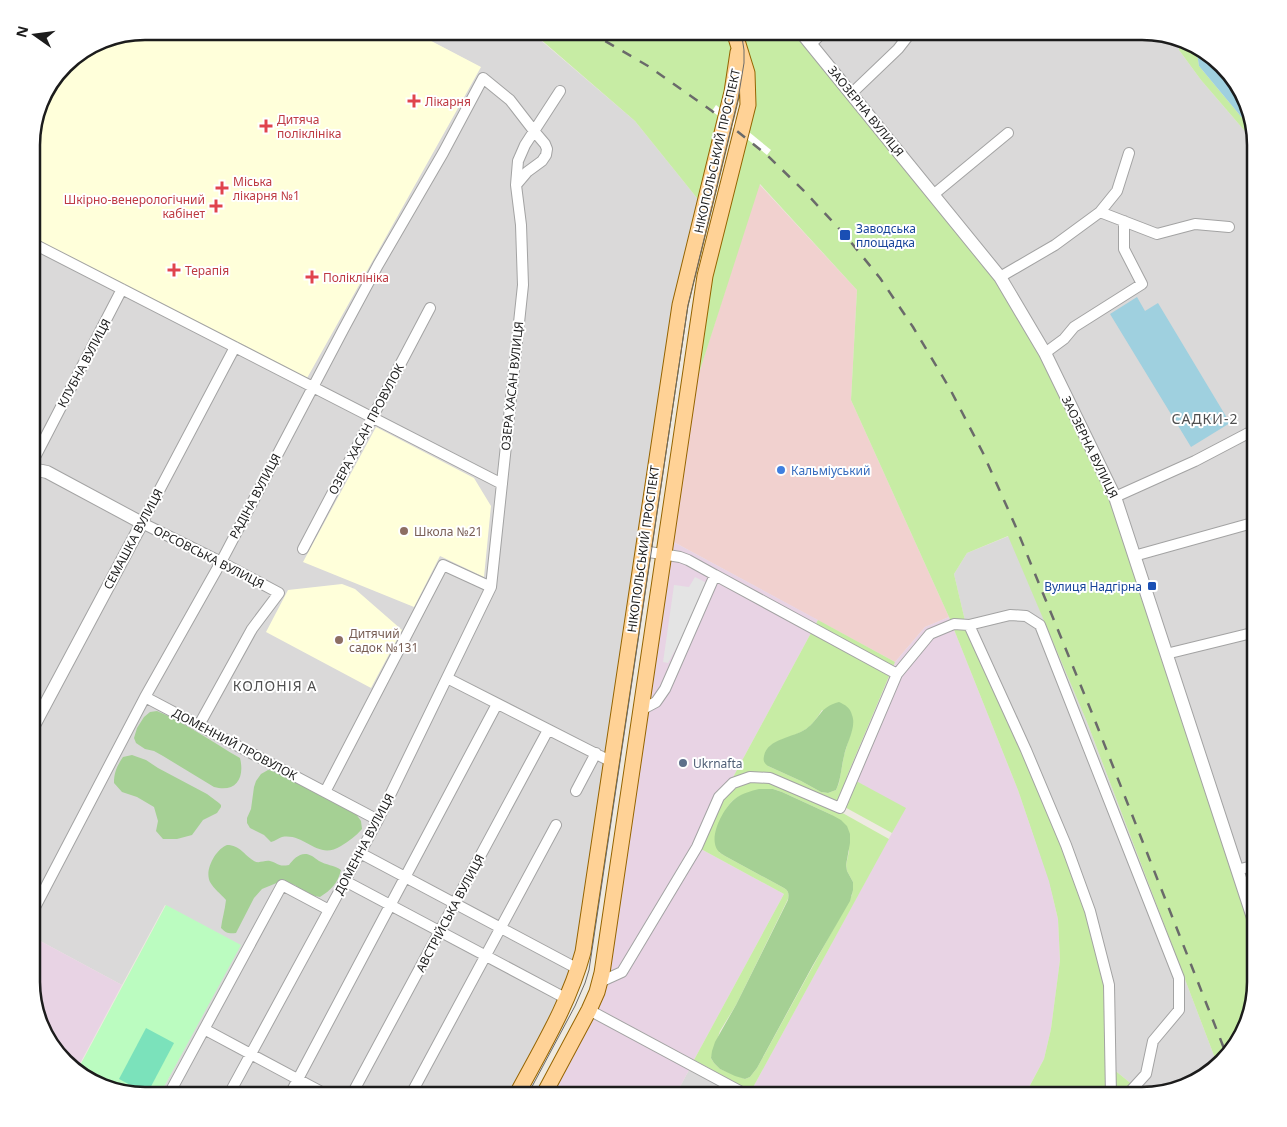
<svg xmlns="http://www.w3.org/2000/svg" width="1287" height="1127" font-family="'Noto Sans',sans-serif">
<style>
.residential{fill:#dad9d9}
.commercial{fill:#f1d1cf}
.industrial{fill:#e8d3e4}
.education{fill:#ffffda}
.grass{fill:#c7eca4;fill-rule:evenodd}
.forest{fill:#a5d094}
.park{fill:#bbfcc0}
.pitch{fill:#7be2bb}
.parking{fill:#e4e4e4}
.water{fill:#9fd0df}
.pier{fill:#fff}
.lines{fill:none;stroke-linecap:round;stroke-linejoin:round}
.minor-casing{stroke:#a3a3a3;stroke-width:12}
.tertiary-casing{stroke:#a3a3a3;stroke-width:14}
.primary-casing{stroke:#956400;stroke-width:17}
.minor{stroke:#fff;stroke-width:10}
.tertiary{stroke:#fff;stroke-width:12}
.primary{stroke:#ffd296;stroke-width:15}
.tram{stroke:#6a6a6a;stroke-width:1}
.rail{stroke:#6a6a6a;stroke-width:2.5;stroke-dasharray:10 10;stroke-linecap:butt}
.health-dot{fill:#e0444e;stroke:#fff;stroke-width:2}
.transit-dot{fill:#1a4fb4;stroke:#fff;stroke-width:2}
.shop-dot{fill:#3f7fe0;stroke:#fff;stroke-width:2}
.education-dot{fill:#8d6e63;stroke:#fff;stroke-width:2}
.service-dot{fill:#5c6f8a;stroke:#fff;stroke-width:2}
.labels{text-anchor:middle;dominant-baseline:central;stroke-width:4;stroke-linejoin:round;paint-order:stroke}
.health-label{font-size:12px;fill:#be3a42;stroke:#fff;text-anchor:start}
.street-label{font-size:12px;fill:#1c1c1c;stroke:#fff}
.transit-label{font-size:12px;fill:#164399;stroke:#fff;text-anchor:start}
.shop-label{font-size:12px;fill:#366cbe;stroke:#fff;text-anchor:start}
.education-label{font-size:12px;fill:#785e54;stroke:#fff;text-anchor:start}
.service-label{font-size:12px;fill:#4e5e75;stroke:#fff;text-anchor:start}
.neighbourhood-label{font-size:14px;letter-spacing:1px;fill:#4f4f4f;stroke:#fff}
.rim{fill:none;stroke:#1c1c1c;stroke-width:2.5}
</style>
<rect width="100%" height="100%" fill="#eeeae1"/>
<!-- residential -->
<path class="residential" d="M419 31 531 32 635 121 701 203 576 968 511 1096H159L240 945 165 905 122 985 31 936 32 240 480 67 418 34Z
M800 31H1143L1179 38V50L1201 80 1256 144V927Z
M1009 536 1087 722 1218 1066 1186 1087 1145 1095 1107 1064 966 625 954 574 967 553Z
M689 1070 738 1096H675Z"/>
<!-- commercial -->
<path class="commercial" d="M759 184 857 290 851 400 949 617 925 627 895 662 670 540 691 398Z"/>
<!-- industrial -->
<path class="industrial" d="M670 540 818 620 731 781 694 846 620 969 606 975Z
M949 617 1018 790 1049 881 1058 919 1060 960 1051 1029 1044 1059 1024 1096H760L751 1091 905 809 847 776 895 662 925 627Z
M701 849 784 894 694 1060 595 1007 603 986 625 976Z
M31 936 122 985 76 1071 65 1063 43 1032 31 989Z
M590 1016 689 1070 675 1096H548Z"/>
<!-- education -->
<path class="education" d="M145 31H412L481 67 306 380 32 240V137L43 94 70 60 102 40Z
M376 427 474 478 491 506 484 577 440 556 414 607 303 562Z
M342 584 355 589 402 630 371 688 266 632 288 590Z"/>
<!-- grass -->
<path class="grass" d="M531 31H727L734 52 701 203 635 121Z
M734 31H800L1000 277 1115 497 1256 927V989L1247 1026 1223 1062 1218 1066 1087 722 1008 536 967 553 954 574 966 625 1024 752 1088 912 1107 986V1064L1145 1095 1034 1096 1027 1091 1044 1059 1051 1029 1060 960 1058 919 1049 881 1018 790 949 617 851 400 857 290 760 184 691 398 709 277 751 106Z
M1179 38 1185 40 1196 47 1199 66 1253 131 1256 144 1201 80 1179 50Z
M818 620 895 662 847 776 906 808 892 833 841 805 771 774 731 781ZM822 710 852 729 844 755 839 783 836 790 828 793 821 792 801 781 768 766 770 746C780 739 792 737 803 731 812 726 817 718 822 710Z
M751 780 769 781 839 811 889 839 751 1091 694 1060 784 894 701 849 723 798 735 786ZM773 789 782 792 832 815 849 851 846 865 847 871 853 882 852 895 757 1068 750 1077 745 1079 720 1069 714 1063 711 1058 720 1031 736 1005 788 899C789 894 789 891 784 888L725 856 719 852C721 833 719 807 738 797 744 793 764 791 773 789Z"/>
<!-- forest -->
<path class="forest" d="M839 702C845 705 850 707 852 715 857 727 846 744 844 756 841 768 841 780 836 790L828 793 821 792 801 781 768 766C764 763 763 761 764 756 768 738 793 738 806 729 820 719 819 707 839 702Z
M157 711C186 723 212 742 240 758 245 778 236 793 214 787L163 756 154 751 145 749 136 743 134 738 137 728 144 717 150 712Z
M132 755 146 760 158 768 207 794 219 803 221 805V807L217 813 203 820 192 835 177 839H163L156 831 158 821 154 807 137 797 122 792 114 783C114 772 117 766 123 757Z
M268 770 275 771 356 814 361 821 362 829C356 836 349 841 341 846 317 861 306 833 282 837 279 838 275 841 271 842L264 835 250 828 247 823V818L251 809 254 787 256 781 261 774Z
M759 789H773L782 792 832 815 841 820 847 826 850 834V843L846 865 847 871 853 882V890L850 901 813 965 757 1068 750 1077 745 1079 735 1076 720 1069 714 1063 711 1058 712 1051 715 1042 736 1005 788 900C789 894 789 891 784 888L725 856C720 853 716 850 715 844 712 830 725 806 736 798 743 793 751 791 759 789Z
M227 845C240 845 244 855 254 861 259 864 264 860 270 861 279 863 277 867 289 865 294 858 302 850 312 856 314 857 316 859 319 861 326 865 334 865 341 870 338 883 331 890 320 897L310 895 300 889 295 885 279 882 262 889 254 898 236 933C229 934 226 933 221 928 222 919 225 910 226 900 221 894 214 889 210 882 204 870 216 849 227 845Z"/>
<!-- park -->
<path class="park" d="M166 905 241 945 159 1096H144L101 1087 77 1071Z"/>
<!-- pitch -->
<path class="pitch" d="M146 1028 174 1043 147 1094 119 1079Z"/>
<!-- parking -->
<path class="parking" d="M695 577 711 585 668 663 663 662 674 585 689 587Z"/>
<!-- water -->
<path class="water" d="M1196 47 1222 64 1247 101 1253 131 1199 66Z
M1137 297 1145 311 1158 303 1230 423 1191 447 1110 314Z"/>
<!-- pier -->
<path class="pier" d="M716 105 771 150 767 155 712 111Z"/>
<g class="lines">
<!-- minor casing -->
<g class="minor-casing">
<path id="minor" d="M811 44 824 31
M851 94 898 49 912 31
M516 185 518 161 525 145 560 91
M933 195 1008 133
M1100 212 1157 234 1195 224 1229 227
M32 243 502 484
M1000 277 1055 245 1100 212 1117 191 1129 153
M1045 353 1064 339 1074 327 1142 284 1124 249V221
M32 463 122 289
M1115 497 1195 461 1256 429
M303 549 430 308
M1134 556 1256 522
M715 575 897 674
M969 625 1026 750 1066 845 1090 911 1109 985 1111 1096
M1166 654 1256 632
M447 678 612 762
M145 697 378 820
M641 710 656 702 665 689 715 575 688 560 680 557 643 551
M199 725 252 629 279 593 221 562 142 523 235 347
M576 791 596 753
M325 792 443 565 491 587
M360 853 578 969
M1237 870 1256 865
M345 881 567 999
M31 915 145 697 221 562 343 330 378 265 443 153 483 78 510 100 534 131 545 144 547 149 546 155 542 161 527 172 516 185 521 225 523 285 491 587 378 820 228 1096
M600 982 622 972 697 847 719 797 733 783 750 777 770 778 840 808 897 674 930 634 954 624 969 625 1010 615 1026 616 1040 625 1179 978V1010L1153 1041 1146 1074 1126 1096
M589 1010 749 1096
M204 1029 329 1096
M168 1096 282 885 329 910
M289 1096 497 704
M351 1096 548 730
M410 1096 556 825"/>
</g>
<!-- tertiary casing -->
<g class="tertiary-casing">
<path id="tertiary" d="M800 31 1000 277 1045 353 1115 497 1256 927
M31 731 142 523 47 472 32 469"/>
</g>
<!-- primary casing -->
<g class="primary-casing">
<path id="primary" d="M516 1096C541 1049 569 1004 583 952L680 305 732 92 738 52
M543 1096 589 1010 597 992 602 973 705 276 748 105 747 73 734 31"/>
</g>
<!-- minor -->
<use href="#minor" class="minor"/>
<!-- tertiary -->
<use href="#tertiary" class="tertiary"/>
<!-- primary -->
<use href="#primary" class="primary"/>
<!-- tram -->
<path class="tram" d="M527 1096 575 1006 585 983 589 970 688 305 738 99 744 63V50L741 31"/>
<!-- rail -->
<path class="rail" d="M588 31 648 66 712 111 767 155 805 192 845 235 880 278 913 327 950 389 983 453 1015 525 1092 713 1227 1056"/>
</g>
<!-- markers -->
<g class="health-dot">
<path d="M411.5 93.5h5v5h5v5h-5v5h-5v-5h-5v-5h5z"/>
<path d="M263.5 118.5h5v5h5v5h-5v5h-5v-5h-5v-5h5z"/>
<path d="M219.5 180.5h5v5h5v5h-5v5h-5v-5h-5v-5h5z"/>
<path d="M213.5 198.5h5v5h5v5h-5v5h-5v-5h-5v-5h5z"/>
<path d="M171.5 262.5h5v5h5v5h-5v5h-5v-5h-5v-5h5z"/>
<path d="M309.5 269.5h5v5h5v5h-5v5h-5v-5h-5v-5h5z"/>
</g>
<g class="transit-dot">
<rect x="839" y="229" width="12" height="12" rx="2.5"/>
<rect x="1147" y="581" width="10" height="10" rx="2.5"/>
</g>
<circle class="shop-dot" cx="781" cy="470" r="5"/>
<g class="education-dot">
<circle cx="404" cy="531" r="5"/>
<circle cx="339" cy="640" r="5"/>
</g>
<circle class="service-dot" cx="683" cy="763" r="5"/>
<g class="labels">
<!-- health labels -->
<g class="health-label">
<text x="425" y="101">Лікарня</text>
<text x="277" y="119">Дитяча<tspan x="277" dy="14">поліклініка</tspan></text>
<text x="233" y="181">Міська<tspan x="233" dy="14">лікарня №1</tspan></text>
<text x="205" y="199" text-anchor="end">Шкірно-венерологічний<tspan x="205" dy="14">кабінет</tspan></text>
<text x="185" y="270">Терапія</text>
<text x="323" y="277">Поліклініка</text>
</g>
<!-- street labels -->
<g class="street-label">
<text transform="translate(866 111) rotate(51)">ЗАОЗЕРНА ВУЛИЦЯ</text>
<text transform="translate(717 151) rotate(-77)">НІКОПОЛЬСЬКИЙ ПРОСПЕКТ</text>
<text transform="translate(84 363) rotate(-62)">КЛУБНА ВУЛИЦЯ</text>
<text transform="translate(512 386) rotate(-84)">ОЗЕРА ХАСАН ВУЛИЦЯ</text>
<text transform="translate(366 429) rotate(-62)">ОЗЕРА ХАСАН ПРОВУЛОК</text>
<text transform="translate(1090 447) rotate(64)">ЗАОЗЕРНА ВУЛИЦЯ</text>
<text transform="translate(255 496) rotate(-62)">РАДІНА ВУЛИЦЯ</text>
<text transform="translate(133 539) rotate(-62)">СЕМАШКА ВУЛИЦЯ</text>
<text transform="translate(643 549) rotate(-82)">НІКОПОЛЬСЬКИЙ ПРОСПЕКТ</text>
<text transform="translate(209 557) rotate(27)">ОРСОВСЬКА ВУЛИЦЯ</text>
<text transform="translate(235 744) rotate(28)">ДОМЕННИЙ ПРОВУЛОК</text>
<text transform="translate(364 844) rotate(-62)">ДОМЕННА ВУЛИЦЯ</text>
<text transform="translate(450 913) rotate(-62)">АВСТРІЙСЬКА ВУЛИЦЯ</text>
</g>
<!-- transit labels -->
<g class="transit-label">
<text x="856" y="228">Заводська<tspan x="856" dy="14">площадка</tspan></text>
<text x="1142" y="586" text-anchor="end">Вулиця Надгірна</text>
</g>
<!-- shop labels -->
<g class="shop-label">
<text x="791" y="470">Кальміуський</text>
</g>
<!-- education labels -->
<g class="education-label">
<text x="414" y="531">Школа №21</text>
<text x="349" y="633">Дитячий<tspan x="349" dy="14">садок №131</tspan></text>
</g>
<!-- service labels -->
<g class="service-label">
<text x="693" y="763">Ukrnafta</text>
</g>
<!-- neighbourhood labels -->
<g class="neighbourhood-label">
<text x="1205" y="418">САДКИ-2</text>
<text x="275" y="685">КОЛОНІЯ А</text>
</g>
</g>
<!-- crop -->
<path d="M0 0H1287V1127H0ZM145 40H1142A105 105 0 0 1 1247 145V982A105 105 0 0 1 1142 1087H145A105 105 0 0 1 40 982V145A105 105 0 0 1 145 40Z" fill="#fff" fill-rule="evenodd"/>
<path class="rim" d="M145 40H1142A105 105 0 0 1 1247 145V982A105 105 0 0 1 1142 1087H145A105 105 0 0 1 40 982V145A105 105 0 0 1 145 40Z"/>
<!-- north arrow -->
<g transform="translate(35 35) rotate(284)" stroke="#ffffff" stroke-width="4" paint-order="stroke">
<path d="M0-4L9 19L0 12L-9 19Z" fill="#1c1c1c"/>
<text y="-8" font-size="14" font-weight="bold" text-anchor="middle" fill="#1c1c1c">N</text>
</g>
</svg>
